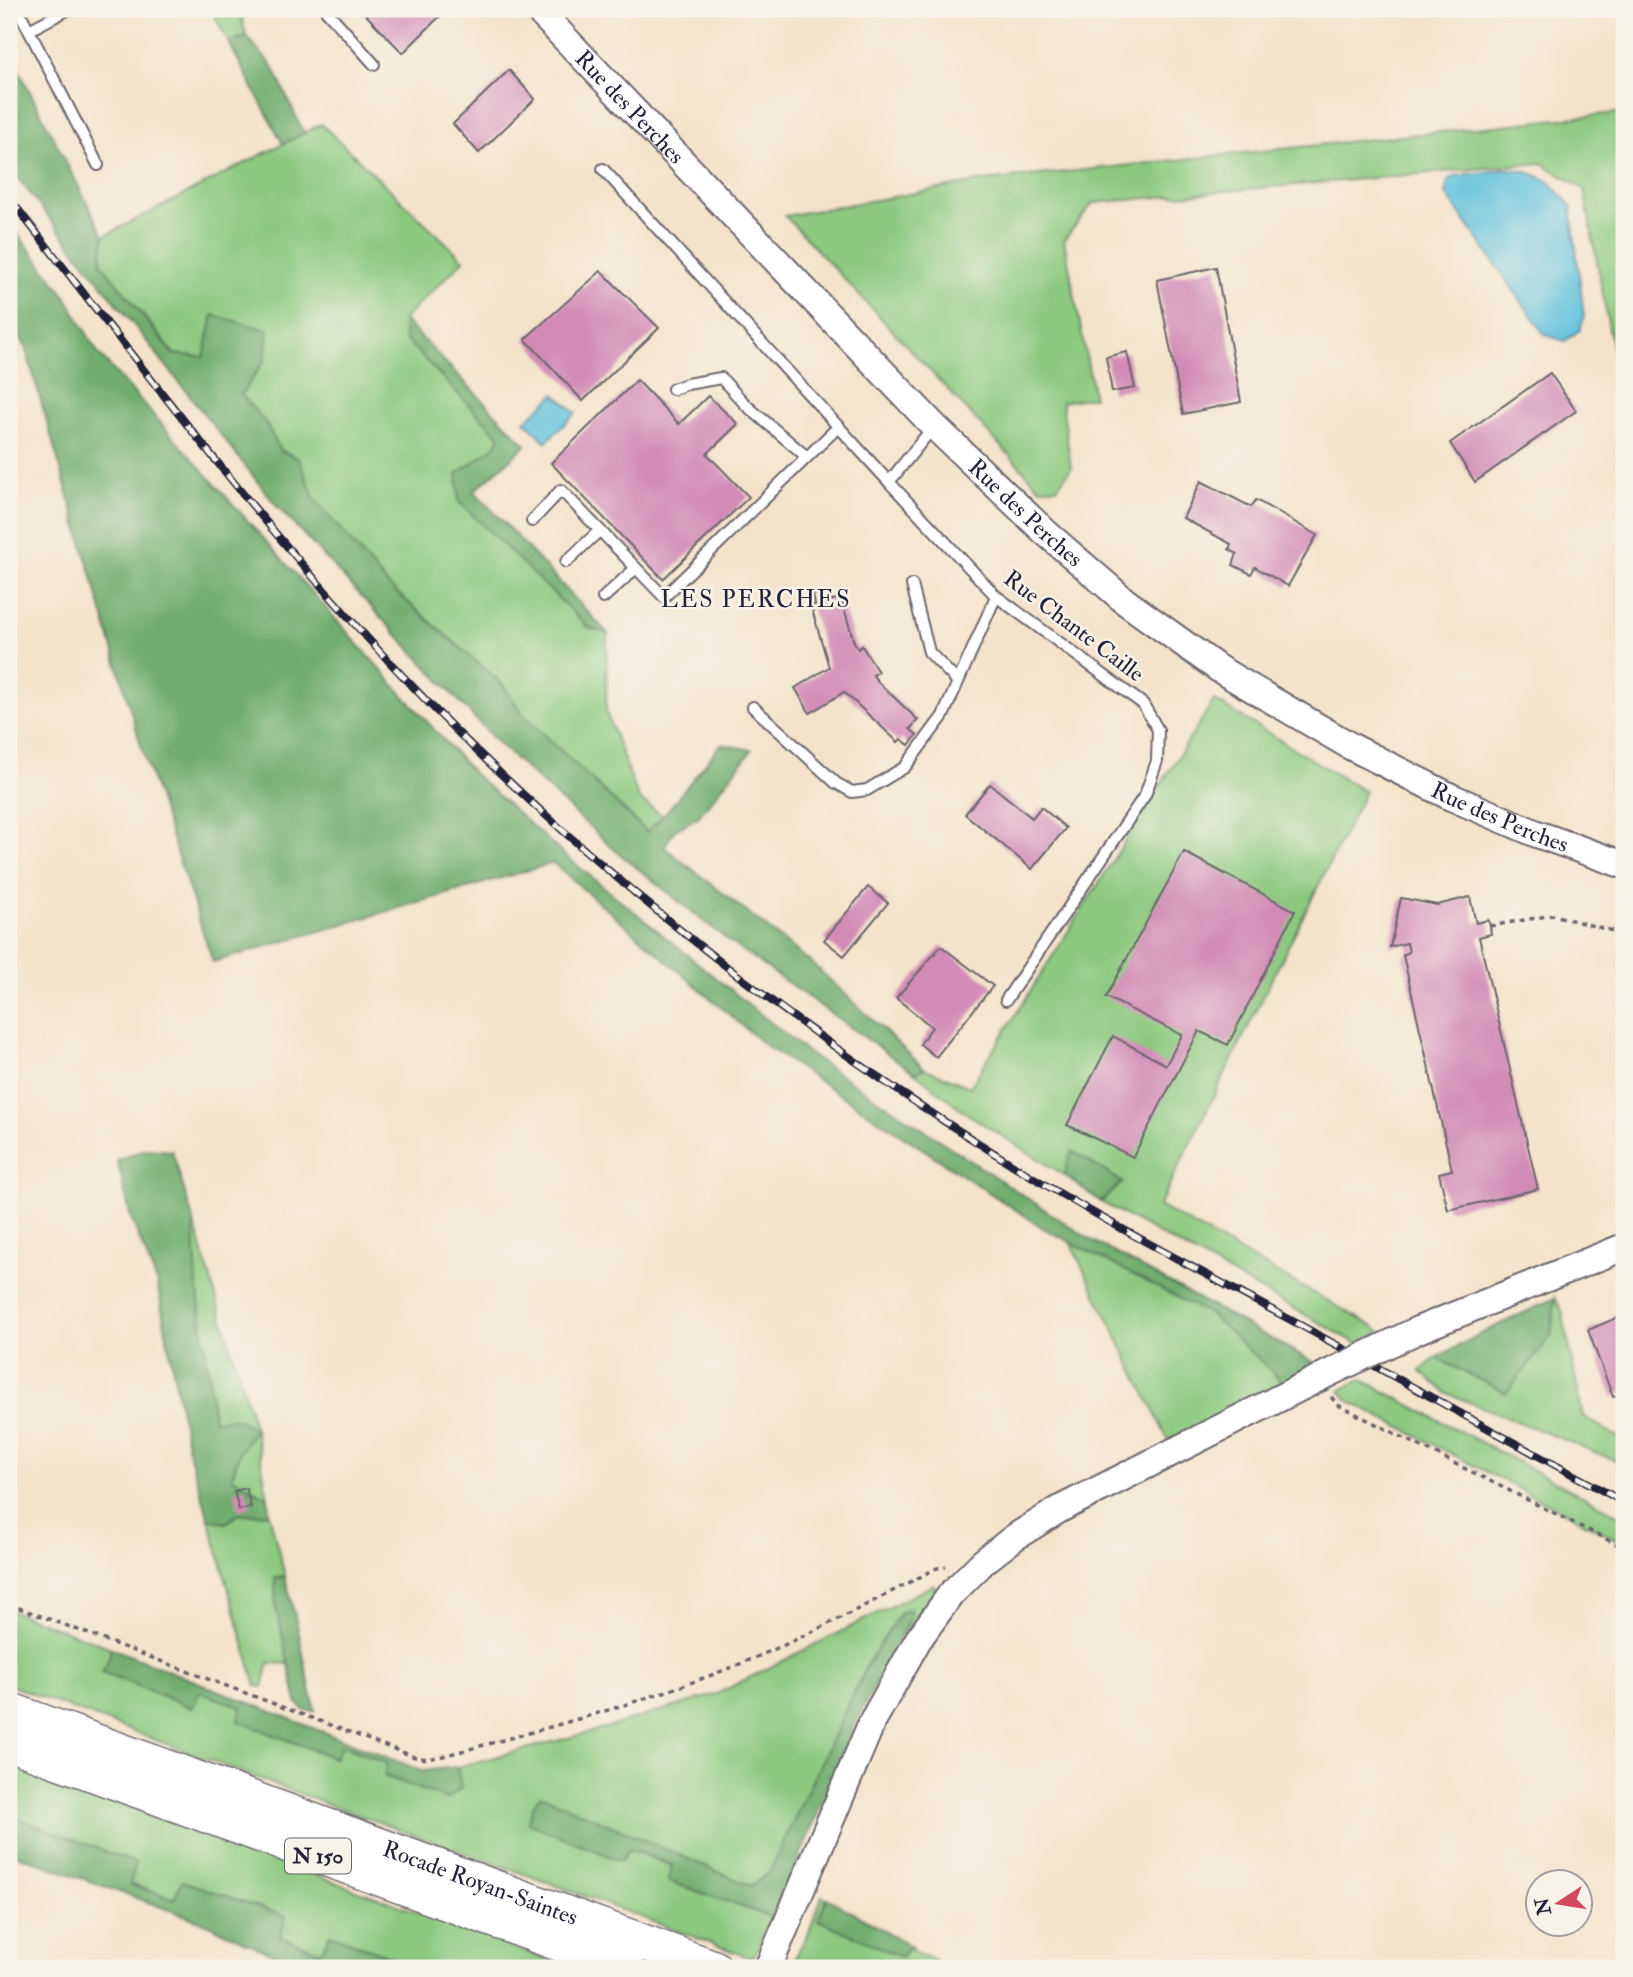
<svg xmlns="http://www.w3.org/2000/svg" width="1633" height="1977" font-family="'IM FELL Double Pica',serif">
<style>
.green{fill:#8bc97f;stroke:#56765d;stroke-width:2}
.forest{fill:#70ad6e;stroke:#496854;stroke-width:2}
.water{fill:#5fc1dd;stroke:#40728c;stroke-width:2}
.building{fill:#d28bb6}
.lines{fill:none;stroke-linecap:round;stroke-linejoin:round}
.service-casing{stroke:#6c666d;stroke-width:14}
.tertiary-casing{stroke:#6c666d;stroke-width:30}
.trunk-casing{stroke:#6c666d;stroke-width:38}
.path{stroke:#6c666d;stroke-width:3.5;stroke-dasharray:5 5;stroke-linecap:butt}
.service{stroke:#fff;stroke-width:10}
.tertiary{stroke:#fff;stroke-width:26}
.trunk{stroke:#fff;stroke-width:35}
.rail-casing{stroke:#22223b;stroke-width:8}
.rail{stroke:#f7f3e8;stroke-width:5;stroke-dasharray:16;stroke-linecap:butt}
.tertiary-bridge-casing{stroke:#6c666d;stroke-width:30;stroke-linecap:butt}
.tertiary-bridge{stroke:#fff;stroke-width:26}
.labels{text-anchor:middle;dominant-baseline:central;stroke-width:5;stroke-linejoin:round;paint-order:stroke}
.shield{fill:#f7f3e8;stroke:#62616f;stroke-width:2}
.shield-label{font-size:21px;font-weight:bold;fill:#22223b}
.street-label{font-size:23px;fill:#22223b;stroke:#f7f3e8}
.neighbourhood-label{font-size:24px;letter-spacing:2px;fill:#22223b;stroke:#f7f3e8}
</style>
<rect width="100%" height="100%" fill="#f7f3e8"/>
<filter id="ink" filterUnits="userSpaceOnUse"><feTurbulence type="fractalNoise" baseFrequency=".0143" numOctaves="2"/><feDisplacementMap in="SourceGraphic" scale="14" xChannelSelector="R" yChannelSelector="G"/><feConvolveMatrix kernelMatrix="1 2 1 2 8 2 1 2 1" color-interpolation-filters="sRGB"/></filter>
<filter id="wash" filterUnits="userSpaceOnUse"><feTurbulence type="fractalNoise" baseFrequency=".00686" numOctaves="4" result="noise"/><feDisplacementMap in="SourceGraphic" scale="28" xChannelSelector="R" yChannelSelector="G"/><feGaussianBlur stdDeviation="1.57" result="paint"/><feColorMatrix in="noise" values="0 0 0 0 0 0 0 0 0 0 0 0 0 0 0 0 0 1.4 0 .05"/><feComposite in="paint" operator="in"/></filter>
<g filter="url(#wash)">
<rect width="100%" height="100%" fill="#f4e3ca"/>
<!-- green -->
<path class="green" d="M211 9H240L246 36 229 43Z
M1624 112V412L1584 189 1541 163 1093 203 1064 240 1094 397 1062 402 1071 468 1057 488H1040L785 216 983 181Z
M321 124 464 260 403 320 526 445 474 491 608 634 607 636 606 712 639 799 663 816 647 832 525 717 502 684 387 584 315 500 299 459 280 450 265 422 241 395 265 360 204 358 174 354 101 263 104 236Z
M1214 700 1365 792 1159 1206 1381 1331 1358 1344 1101 1202 1122 1183 1073 1152 1064 1175 969 1115 915 1073 924 1068 970 1087Z
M193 1219 255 1429 268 1498 232 1477 239 1454 238 1419 214 1421 197 1284Z
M1091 1240 1322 1367 1169 1442 1070 1242Z
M1555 1298 1562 1311 1583 1416 1624 1441V1464L1446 1393 1420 1371 1436 1358 1506 1393 1551 1336Z
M1361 1379 1624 1518V1543L1349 1401 1340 1391Z
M269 1513 285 1576 275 1578 276 1606 289 1664 269 1663 263 1687 256 1686 209 1519 226 1523 237 1515Z
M933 1585 936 1588 934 1596 899 1638 911 1615 900 1613 867 1665 769 1873 751 1886 540 1796 622 1861 629 1849 672 1866 668 1880 771 1917 753 1959 544 1881 311 1798 9 1685V1610L111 1648 109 1658 103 1672 192 1708 199 1692 243 1707 238 1721 334 1758 342 1745 388 1764 385 1775 461 1788 457 1767 602 1729 717 1694Z
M9 1763 570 1968H420L330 1934 321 1952 279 1937 286 1916 182 1881 174 1899 130 1884 135 1863 9 1816Z
M822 1896 827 1898 819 1920 901 1957 911 1946 913 1951 953 1968H790L811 1927Z"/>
<!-- forest -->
<path class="forest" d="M246 36 273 67 304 133 283 144 229 43Z
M9 51 104 236 101 263 173 354 204 357 213 315 268 330 265 360 241 395 265 422 280 450 299 459 315 500 387 584 502 684 525 717 647 832 663 816 721 744 752 750 698 817 674 831 664 847 813 964 924 1068 915 1073 726 939 616 851 499 744 276 505 9 167Z
M9 223 65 295 98 353 474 774 562 853 812 1056 1091 1240 1322 1367 1286 1385 1211 1315 1043 1228 766 1046 553 863 213 962 142 749 25 346 9 316Z
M403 319 526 445 474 491 608 634 589 628 459 502 457 474 494 447 500 437 405 339Z
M146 1149 172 1151 193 1219 197 1284 214 1420 238 1419 255 1429 239 1454 232 1477 268 1498 269 1513 237 1515 226 1523 209 1519 187 1446 157 1282 131 1218 117 1160Z
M1072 1151 1122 1182 1101 1202 1064 1175Z
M1555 1298 1551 1336 1506 1393 1436 1358 1490 1329Z
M285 1576 296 1620 315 1711H305L297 1703 276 1606 275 1578Z
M909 1609 911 1615 852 1730 791 1878 771 1917 668 1881 672 1865 629 1849 621 1861 528 1823 533 1806 540 1795 751 1886 769 1873 867 1665 900 1613Z
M111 1648 422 1771 457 1767 461 1788 447 1799 384 1776 387 1763 342 1745 335 1758 238 1721 242 1707 199 1692 193 1708 102 1672 109 1658Z
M9 1815 136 1863 130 1885 174 1899 182 1881 286 1916 280 1937 321 1952 330 1934 420 1968H304L200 1921 9 1852Z
M827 1898 911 1946 901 1957 818 1920Z"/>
<!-- water -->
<path class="water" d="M1506 169 1526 171 1549 181 1571 206 1584 317 1580 330 1565 341 1545 335 1446 194 1448 181 1455 176Z
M555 394 576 413 546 442 525 421Z"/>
<g id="blocks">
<!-- building -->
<path class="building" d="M360 9H447L403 53Z
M509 70 535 99 479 153 453 124Z
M1216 267 1241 402 1183 414 1157 280Z
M601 271 659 328 583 401 525 339Z
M1127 352 1135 388 1112 392 1106 357Z
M1550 373 1576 411 1475 482 1450 443Z
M637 380 679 424 708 396 738 424 707 454 749 497 663 579 551 463Z
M1201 481 1251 507 1256 500 1317 535 1288 586 1255 567 1251 574 1233 565 1237 554 1229 549 1231 544 1183 518Z
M821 592H827L829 601 841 598 854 642 858 649 862 646 867 654 878 672 873 675 878 682 918 720 910 729 917 735 909 745 901 739 898 742 844 692 810 713 795 688 829 667 811 606 815 605 813 595Z
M990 784 1032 818 1041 807 1066 828 1032 869 965 814Z
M1184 852 1295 911 1228 1045 1199 1031 1133 1157 1067 1125 1113 1036 1166 1065 1182 1035 1106 997Z
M868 887 888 903 844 956 824 940Z
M1470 897 1476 923 1488 920 1490 926 1491 934 1479 937 1538 1189 1448 1210 1439 1173 1452 1170 1403 955 1409 952 1407 943 1390 947 1401 898 1437 905Z
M941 946 993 986 936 1057 920 1044 932 1027 896 998Z
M1621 1316 1624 1326V1392L1613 1397 1588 1330Z
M246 1488 251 1507 239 1510 234 1491Z"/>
</g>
</g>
<g filter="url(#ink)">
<use href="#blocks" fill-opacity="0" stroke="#6c666d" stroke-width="2"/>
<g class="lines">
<!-- service casing -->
<g class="service-casing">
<path id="service" d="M18 9 98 165
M325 9 374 64
M29 30 69 9
M603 169 889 482 934 426
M673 389 687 384 721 378 747 406 807 457
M889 482 996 596 1143 704 1158 730 1157 761 1145 795 1006 1000
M532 521 561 490 664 597 839 426
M566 562 600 530
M912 585 929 652 957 681
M603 598 636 568
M753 707 836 783 852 792 867 790 905 767 943 716 996 596"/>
</g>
<!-- tertiary casing -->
<g class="tertiary-casing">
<g id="tertiary">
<path id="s1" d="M537 9 934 426 1045 532 1126 602 1219 669 1352 747 1451 797 1537 834 1624 865"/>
<path d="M1418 1330 1624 1247"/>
<path d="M768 1968 872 1722 918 1640 951 1594 983 1562 1015 1537 1060 1509 1329 1373"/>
</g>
</g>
<!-- trunk casing -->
<g class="trunk-casing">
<g id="trunk">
<path id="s2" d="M9 1710 714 1968"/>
<path d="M9 1743 627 1968"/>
</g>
</g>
<!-- path -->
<path class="path" d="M1490 926 1553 915 1624 934
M1331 1397 1338 1405 1624 1548
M9 1604 415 1757 427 1759 443 1756C552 1727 662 1698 766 1653 824 1628 881 1597 937 1568L946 1567"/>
<!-- service -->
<use href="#service" class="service"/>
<!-- tertiary -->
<use href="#tertiary" class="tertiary"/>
<!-- trunk -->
<use href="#trunk" class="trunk"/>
<!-- rail casing -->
<g class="rail-casing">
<path id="rail" d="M9 198C159 388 304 585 479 753 639 907 817 1043 1005 1160 1100 1220 1201 1271 1300 1325 1408 1384 1515 1444 1624 1502"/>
</g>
<!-- rail -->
<use href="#rail" class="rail"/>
<!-- tertiary-bridge casing -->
<g class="tertiary-bridge-casing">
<path id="tertiary-bridge" d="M1329 1373 1418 1330"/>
</g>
<!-- tertiary-bridge -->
<use href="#tertiary-bridge" class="tertiary-bridge"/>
</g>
</g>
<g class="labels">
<!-- shield labels -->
<rect class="shield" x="285" y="1838.5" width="66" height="35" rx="5"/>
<g class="shield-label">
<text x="318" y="1856">N 150</text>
</g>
<!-- street labels -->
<g class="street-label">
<text stroke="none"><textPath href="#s1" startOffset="135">Rue des Perches</textPath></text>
<text stroke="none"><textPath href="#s1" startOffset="702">Rue des Perches</textPath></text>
<text transform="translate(1074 626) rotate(37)">Rue Chante Caille</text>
<text stroke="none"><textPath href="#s1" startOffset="1269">Rue des Perches</textPath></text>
<text stroke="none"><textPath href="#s2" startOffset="502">Rocade Royan-Saintes</textPath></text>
</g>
<!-- neighbourhood labels -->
<g class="neighbourhood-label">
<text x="756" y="599">LES PERCHES</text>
</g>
</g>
<!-- margin -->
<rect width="1633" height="1977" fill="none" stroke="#f7f3e8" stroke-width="35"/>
<!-- north arrow -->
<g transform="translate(1559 1903) rotate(258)"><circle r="33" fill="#f7f3e8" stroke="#a29fa3" stroke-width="2"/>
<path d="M0-5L12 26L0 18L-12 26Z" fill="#d1495b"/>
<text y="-10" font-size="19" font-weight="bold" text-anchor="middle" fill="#22223b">N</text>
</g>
</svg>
